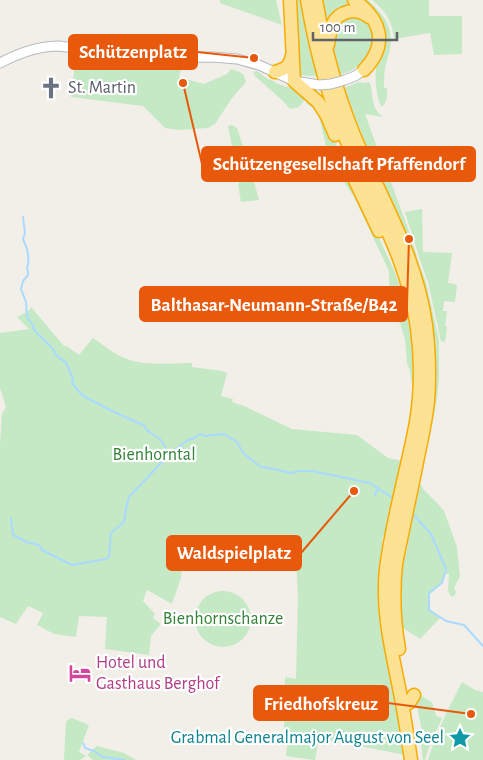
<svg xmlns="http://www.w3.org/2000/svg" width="483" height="760" font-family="'Alegreya Sans',sans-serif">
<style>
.green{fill:#c5e8c5}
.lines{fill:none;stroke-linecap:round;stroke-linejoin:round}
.stream{stroke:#aadaff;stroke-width:2}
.secondary-casing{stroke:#b6babf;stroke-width:11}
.highway-casing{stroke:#f9ab00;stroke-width:15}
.secondary{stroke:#fff;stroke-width:9}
.highway{stroke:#fde293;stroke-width:12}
.secondary-bridge-casing{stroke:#b6babf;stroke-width:11;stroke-linecap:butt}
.secondary-bridge{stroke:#fff;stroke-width:9}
.labels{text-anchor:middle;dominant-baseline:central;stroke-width:4.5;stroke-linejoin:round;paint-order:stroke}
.worship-label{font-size:18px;fill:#5b616d;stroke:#fff;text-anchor:start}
.park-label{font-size:18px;fill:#348238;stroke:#fff}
.hotel-label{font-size:18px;fill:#b23c85;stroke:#fff;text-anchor:start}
.culture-label{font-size:18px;fill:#0d838f;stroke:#fff;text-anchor:end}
.leader{fill:none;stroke:#e8590c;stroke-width:2}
.callout-dot{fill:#e8590c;stroke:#fff;stroke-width:2}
.callout{fill:#e8590c;stroke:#e8590c;stroke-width:2}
.callout-label{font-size:19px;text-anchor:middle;font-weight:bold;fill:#fff}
</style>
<rect width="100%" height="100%" fill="#f1efe8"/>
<!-- green -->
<path class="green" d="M220 0H276L282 25 220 3Z
M293 0H304L321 77 299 75Z
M322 0H352L358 8 328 32Z
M358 0H368L369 1C384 15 394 27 390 49 389 55 386 62 385 68 384 74 384 81 384 88H387C387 96 387 102 382 107 376 99 374 73 377 63 378 58 380 53 383 48Z
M372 0H429V16H462V54L434 55 430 33 394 39C392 20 386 12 372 0Z
M364 15 376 34C368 59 365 66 340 75L332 46 339 19Z
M76 55C111 62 146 67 182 65L179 77 204 84 227 74 231 69C240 72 244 72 246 82L232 98 215 124 208 128 178 130 165 128 143 106 71 97Z
M257 71 269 80 270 79 278 84 297 90 307 97 299 107 290 109 283 101 255 76 253 72Z
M359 82 366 83 368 82 370 83C374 97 370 107 383 117L365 114 378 150 391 163 390 175 391 182 410 234 407 238 380 181 344 88Z
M309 99 325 117 343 162 394 270 404 297 411 333 413 355 415 393 411 419 410 416 413 394 410 371 407 363 405 339 400 323 390 318 389 271 354 197 344 182 326 146 321 124 318 115 314 109 306 103Z
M232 125 237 128 252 174 259 200 241 202 238 184 239 183 228 126Z
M422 209 423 252 452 253 448 283 455 284 457 286 455 302 444 301 443 311H447L445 326 447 327 445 342 441 341 428 282 421 263 405 212Z
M412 240 419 264 426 282 439 340V379L437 398 432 425H430Z
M31 307 64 346 68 347 79 355 93 338C105 346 116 356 130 360 148 366 173 363 192 363V367L222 371 227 373 221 396 233 399 232 402 244 406 292 429 357 435 388 458 403 461 400 469 420 483 423 489 438 504 444 511 457 547 460 576 454 588 456 592 455 595 451 597 448 590 449 574H445L442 583 430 594V610L440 617V618L420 639 403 628C401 604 401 580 404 556H405L408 545 383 536 382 537 383 543 381 551 382 554 405 755 319 738 315 760 286 756 289 731 284 730 285 677 296 679 298 595 296 561 185 540 181 578 172 604 147 590 143 601 155 614 153 618 161 624 151 636 149 655 105 649 107 617 79 616 76 637 54 634 37 625 43 613 28 606 16 624 0 617V444L2 414 6 407 0 388V333L29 329 17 317 29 311Z
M195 619a28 28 0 1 1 56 0a28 28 0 1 1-56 0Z
M462 682 475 690 483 692V760H428C436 733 449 707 462 682Z
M416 693 432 702 436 716 442 718 428 750 425 760H423L421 742 422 739V731L416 702Z
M72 718 89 725 79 752 86 756 80 760H64L66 722 69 719Z
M97 746 124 753 136 760H93L87 755Z"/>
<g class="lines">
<!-- stream -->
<path class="stream" d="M23 217 25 233 23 239C28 250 30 258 27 269L28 271V275L23 281 21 289 26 302 27 317 33 325 34 330 53 349 56 355 66 363 73 378 72 383 83 396 114 412 143 425 149 432 160 439 168 452H172
M375 495 378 488
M412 513 431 534 446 569 442 583 429 593V610L446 621 464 625 483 646
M11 518 13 535 29 543 36 544 40 546 42 550 72 565 106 559 109 557 111 533 124 522 127 504 129 497 163 461 173 455 172 452 188 440 195 438 200 434 205 436 224 434 237 442 244 454 261 467 269 468 291 473 298 471H312L370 483 394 499
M83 743 85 748 94 751 103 757 124 760"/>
<!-- secondary casing -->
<g class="secondary-casing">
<path id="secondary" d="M0 63C19 53 38 46 59 46L150 58 213 57 237 59 259 65 294 81 319 85
M345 80 355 76 364 70"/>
</g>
<!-- highway casing -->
<g class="highway-casing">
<path id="highway" d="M290 0 294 81 318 102 327 116 335 135
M307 0C316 52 329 103 351 151 376 209 409 264 417 328 421 358 421 392 416 422 407 471 392 520 386 569 381 613 393 655 401 698 405 718 408 739 411 760
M316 0C324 46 336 91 354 135 381 199 416 254 426 325 429 350 430 376 428 401 426 420 422 438 418 457 411 493 403 528 396 564 393 593 394 621 399 649
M354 0C381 19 389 44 364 70
M328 45C329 38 330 31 332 25 339 10 357 7 369 17
M275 72C286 69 290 66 292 55
M351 172 379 231
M409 703 414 695"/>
</g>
<!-- secondary -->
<use href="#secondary" class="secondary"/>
<!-- highway -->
<use href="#highway" class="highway"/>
<!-- secondary-bridge casing -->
<g class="secondary-bridge-casing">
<path id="secondary-bridge" d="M319 85 331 84 345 80"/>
</g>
<!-- secondary-bridge -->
<use href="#secondary-bridge" class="secondary-bridge"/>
</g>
<!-- icons -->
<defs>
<g id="church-bare" transform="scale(1.725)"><path d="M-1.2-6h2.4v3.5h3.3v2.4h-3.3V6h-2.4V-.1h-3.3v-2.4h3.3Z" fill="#6b7280" stroke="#fff" stroke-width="2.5" paint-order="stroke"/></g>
<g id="hotel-bare" transform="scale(1.725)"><path d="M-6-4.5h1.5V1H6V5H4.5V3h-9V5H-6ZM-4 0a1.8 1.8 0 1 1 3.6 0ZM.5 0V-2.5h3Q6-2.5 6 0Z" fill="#d1479c" stroke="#fff" stroke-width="2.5" paint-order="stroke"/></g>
<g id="sight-bare" transform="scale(1.725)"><path d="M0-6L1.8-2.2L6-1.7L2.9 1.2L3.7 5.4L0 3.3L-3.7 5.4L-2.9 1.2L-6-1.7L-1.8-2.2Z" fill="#0f9aa8" stroke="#fff" stroke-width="2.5" paint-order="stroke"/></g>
</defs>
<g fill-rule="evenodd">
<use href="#church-bare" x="51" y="88"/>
<use href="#hotel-bare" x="80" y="673"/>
<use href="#sight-bare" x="460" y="738"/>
</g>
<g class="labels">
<!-- worship labels -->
<g class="worship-label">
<text x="68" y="88">St. Martin</text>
</g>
<!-- park labels -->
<g class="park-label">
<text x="154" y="455">Bienhorntal</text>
<text x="223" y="619">Bienhornschanze</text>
</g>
<!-- hotel labels -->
<g class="hotel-label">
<text x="96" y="663">Hotel und<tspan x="96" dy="21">Gasthaus Berghof</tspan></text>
</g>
<!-- culture labels -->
<g class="culture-label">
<text x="444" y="738">Grabmal Generalmajor August von Seel</text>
</g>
</g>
<!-- callouts -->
<path class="leader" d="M254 58L197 52M183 83L202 164M409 239L407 304M354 491L301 553M471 714L388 703"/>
<g class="callout-dot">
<circle cx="254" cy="58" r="5"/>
<circle cx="183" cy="83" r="5"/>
<circle cx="409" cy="239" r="5"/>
<circle cx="354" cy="491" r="5"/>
<circle cx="471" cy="714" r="5"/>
</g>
<g class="callout">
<rect x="69" y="35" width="128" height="34" rx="5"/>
<rect x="202" y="147" width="273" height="34" rx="5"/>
<rect x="140" y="287" width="267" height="34" rx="5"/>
<rect x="167" y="536" width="134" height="34" rx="5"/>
<rect x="254" y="686" width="134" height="34" rx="5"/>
</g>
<g class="callout-label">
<text x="133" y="58">Schützenplatz</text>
<text x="339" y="170">Schützengesellschaft Pfaffendorf</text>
<text x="274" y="311">Balthasar-Neumann-Straße/B42</text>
<text x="234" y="559">Waldspielplatz</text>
<text x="321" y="710">Friedhofskreuz</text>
</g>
<!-- scale -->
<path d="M313 32v8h84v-8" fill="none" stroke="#5f6368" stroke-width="2.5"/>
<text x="320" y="32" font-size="15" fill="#5f6368" stroke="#ffffff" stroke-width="4" paint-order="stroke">100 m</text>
</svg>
